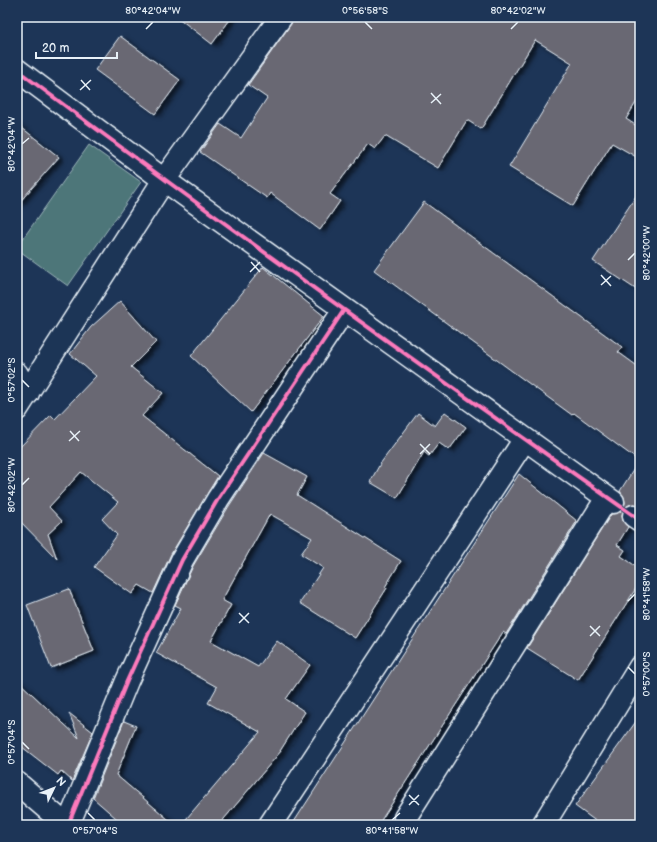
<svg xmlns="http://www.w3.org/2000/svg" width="657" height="842" font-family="'Balsamiq Sans',sans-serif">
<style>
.pitch{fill:#4e7679;stroke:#9bb4b8}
.building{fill:#696773;stroke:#e8f1f8;filter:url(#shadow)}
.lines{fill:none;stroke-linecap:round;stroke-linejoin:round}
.minor-casing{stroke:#e8f1f8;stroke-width:25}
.minor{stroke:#1d3557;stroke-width:22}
.cycleway-casing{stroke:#1d3557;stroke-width:6}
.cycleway{stroke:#fd7abc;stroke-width:4}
.ticks{fill:none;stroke:#e8f1f8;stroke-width:1.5}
.neatline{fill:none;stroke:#e8f1f8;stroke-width:1.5}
.ticks-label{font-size:10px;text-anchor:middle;fill:#e8f1f8}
</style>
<defs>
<filter id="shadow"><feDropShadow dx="4.5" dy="2.5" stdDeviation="2" flood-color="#0009"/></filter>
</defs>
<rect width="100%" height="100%" fill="#1d3557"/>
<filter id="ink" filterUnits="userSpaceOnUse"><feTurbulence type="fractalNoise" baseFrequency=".025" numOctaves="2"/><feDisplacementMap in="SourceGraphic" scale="8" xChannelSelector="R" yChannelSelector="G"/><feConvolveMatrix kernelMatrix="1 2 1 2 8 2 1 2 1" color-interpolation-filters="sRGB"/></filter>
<g filter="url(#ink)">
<!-- pitch -->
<path class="pitch" d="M89 145 141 182 68 286 17 249V247Z"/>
<!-- building -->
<path class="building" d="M177 17H232L212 44Z
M293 17H640V96L626 119 640 128V159L612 143 573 206 509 167 572 63 535 40 481 129 467 120 438 168 385 136 375 149 368 144 330 194 340 201 320 230 270 193 267 198 200 152 220 124 241 138 267 98 248 85 291 24Z
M120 36 180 80 155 114 95 70Z
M17 124 59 157 17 205Z
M640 190V292L593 261Z
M424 202 622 347 618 352 640 368V505L634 504 629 505 623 509 622 515 623 521 628 527 617 545 625 550 621 556 640 569V582L578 680 527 648 611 514 618 513 623 509 625 503 624 497 620 491 639 461 574 413 572 415 374 270Z
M263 267 324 316 251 412 191 356Z
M120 301 156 342 131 367 163 393 142 416 218 476 171 554 153 593 139 585 132 594 94 567 117 535 102 519 118 502 81 472 49 507 62 521 48 534 57 559 17 518V450L51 415 55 419 96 376 70 354 91 327Z
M445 412 466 427 449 450 439 443 429 456 424 452 397 498 370 482 380 464 418 413 435 426Z
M264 453 307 477 297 495 401 561 385 587 387 588 355 638 300 603 323 568 301 554 312 538 270 514 222 600 231 605 211 641 258 667 277 641 310 665 286 699 305 712 280 751H281L219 825H181L260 732 208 703 217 687 156 653 181 608 175 605 193 566 229 506Z
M519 474 577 521 506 634 503 632 378 825H292Z
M69 589 94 651 51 668 27 605Z
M17 680 79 738 69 713 93 732 72 781 61 771 58 775 17 743Z
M640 716V825H601L575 806Z
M124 721 136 726 116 775 175 825H124L93 798Z"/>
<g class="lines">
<!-- minor casing -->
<g class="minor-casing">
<path id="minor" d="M17 70 164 180 613 502
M17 374 28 393
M17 409 164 180 281 17
M634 516 640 520
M17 783 66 825
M405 818 607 498
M68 825 127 681 182 560 218 499 344 310
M270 825 525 439
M543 825 640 667"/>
</g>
<!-- minor -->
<use href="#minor" class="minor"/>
<!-- cycleway casing -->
<g class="cycleway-casing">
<path id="cycleway" d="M17 70C222 223 430 373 640 520
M68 825 127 681 182 560 218 499 344 310"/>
</g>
<!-- cycleway -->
<use href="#cycleway" class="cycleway"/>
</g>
</g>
<!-- ticks -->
<path class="ticks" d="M365 22 372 29M146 29 153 22M511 29 518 22M81 80 90 90M80 90 91 80M431 93 441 104M431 103 441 94M22 144 29 138M628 260 635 253M251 262 260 272M250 272 260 262M601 275 611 286M601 285 611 276M22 380 29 387M70 431 79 441M69 441 80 431M420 444 430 454M420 454 430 444M22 485 29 478M628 601 635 594M239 613 249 623M239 623 249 613M590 626 600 636M590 636 600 626M628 667 635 674M22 742 29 749M409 795 419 805M409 805 419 795M88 813 95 820M392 820 400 813"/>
<!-- margin -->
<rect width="657" height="842" fill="none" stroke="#1d3557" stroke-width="44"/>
<!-- north arrow -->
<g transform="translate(54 788) rotate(47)" stroke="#1d3557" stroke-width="3" paint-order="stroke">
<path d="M0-3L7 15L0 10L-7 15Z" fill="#e8f1f8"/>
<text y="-6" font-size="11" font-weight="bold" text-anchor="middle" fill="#e8f1f8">N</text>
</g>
<!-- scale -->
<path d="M36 52v6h81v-6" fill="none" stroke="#e8f1f8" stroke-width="2"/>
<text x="42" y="52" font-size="12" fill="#e8f1f8" stroke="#1d3557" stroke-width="3" paint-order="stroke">20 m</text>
<rect x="22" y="22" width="613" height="798" class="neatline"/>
<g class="ticks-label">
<text x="153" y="14">80°42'04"W</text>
<text x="365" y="14">0°56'58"S</text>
<text x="518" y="14">80°42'02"W</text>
<text transform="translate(11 144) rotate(-90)" y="4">80°42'04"W</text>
<text transform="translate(646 253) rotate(-90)" y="4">80°42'00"W</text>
<text transform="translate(11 380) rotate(-90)" y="4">0°57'02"S</text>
<text transform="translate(11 485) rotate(-90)" y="4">80°42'02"W</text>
<text transform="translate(646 594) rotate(-90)" y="4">80°41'58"W</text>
<text transform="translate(646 674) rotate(-90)" y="4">0°57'00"S</text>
<text transform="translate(11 742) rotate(-90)" y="4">0°57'04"S</text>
<text x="95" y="834">0°57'04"S</text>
<text x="392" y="834">80°41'58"W</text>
</g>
</svg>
